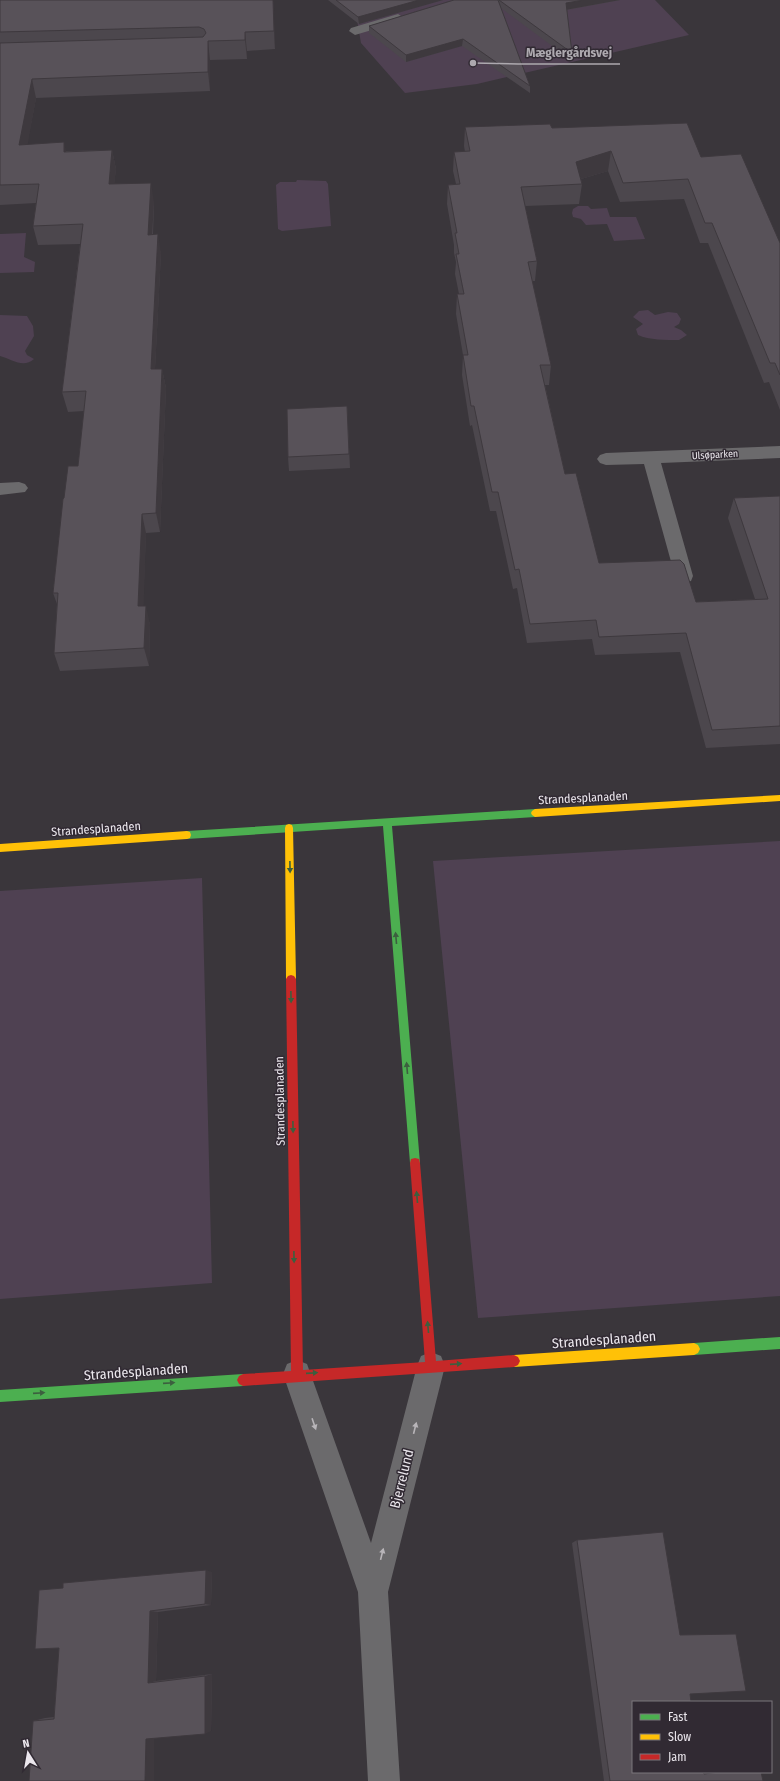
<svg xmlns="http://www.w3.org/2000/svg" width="780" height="1781" font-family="'Fira Sans Condensed',sans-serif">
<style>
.green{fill:#4f4152}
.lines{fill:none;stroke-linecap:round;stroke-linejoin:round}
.lane{fill:#6b6a6c;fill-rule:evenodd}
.street{fill:#6b6a6c;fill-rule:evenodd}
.fast{fill:#4caf50;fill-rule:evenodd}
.slow{fill:#ffc107;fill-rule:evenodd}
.jam{fill:#c62828;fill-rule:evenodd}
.wall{fill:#4c474d}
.shaded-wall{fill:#3e393e}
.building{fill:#585259;stroke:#3e393e}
.oneway{fill:#3c5f3f}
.oneway2{fill:#b8b5b9}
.labels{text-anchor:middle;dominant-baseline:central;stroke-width:3;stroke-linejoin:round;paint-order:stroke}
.far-street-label{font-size:10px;fill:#ebe7ed;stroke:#312a33}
.street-label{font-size:12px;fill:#ebe7ed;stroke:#312a33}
.near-street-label{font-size:14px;fill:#ebe7ed;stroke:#312a33}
.leader{fill:none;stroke:#ada9af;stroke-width:1.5}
.callout-dot{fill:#ada9af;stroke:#312a33;stroke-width:1.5}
.callout-label{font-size:13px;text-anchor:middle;font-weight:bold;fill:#ada9af;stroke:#312a33;stroke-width:3;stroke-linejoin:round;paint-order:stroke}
</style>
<rect width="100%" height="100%" fill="#3a363b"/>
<!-- green -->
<path class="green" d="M332 0H655L689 35 477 84 405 93 361 43 357 20Z
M297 180 326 181 328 184 331 226 282 231 278 229 276 185 280 182H296Z
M578 206H588L591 209 607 208 610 217H636L645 239 614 241 607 224 586 225 581 219 573 217 572 213 573 209Z
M26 233 24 257 35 262 34 272 0 273V234Z
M648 310 655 315 668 312 677 313 681 319 679 324 674 327 681 330 687 335 679 340C666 340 649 340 638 335L636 329 643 324 633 317 639 311Z
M0 315 27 316 33 326 34 336 25 351 27 355 34 359C23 369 12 359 0 356Z
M780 841V1296L478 1318 433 861Z
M202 878 212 1283 0 1299V891Z"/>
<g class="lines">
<!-- lane -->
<path class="lane" d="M398 14 404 18 402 21 355 35 349 31 351 28Z"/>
<!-- street -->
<path class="street" d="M780 446V458L661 463 693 576 691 581 684 583 677 581 675 576 644 464 606 465 600 463 597 459 600 455 606 453Z
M19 482 25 484 28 488 25 492 0 495V483Z
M431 1352 441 1356 445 1366 388 1592 400 1781H368L358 1592 283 1374 287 1364 297 1360 307 1364 371 1543 417 1366 421 1356Z"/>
<!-- fast -->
<path class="fast" d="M535 809 538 811 539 813 538 815 535 817 392 826 420 1163 419 1167 415 1168 411 1167 410 1163 383 826 187 839 184 838 183 835 184 832 187 831Z
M780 1337V1349L694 1355 690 1353 688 1349 690 1345 694 1343Z
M243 1374 247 1376 249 1380 247 1384 243 1386 0 1402V1390Z"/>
<!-- slow -->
<path class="slow" d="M780 795V801L535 817 532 815 531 813 532 811 535 809Z
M289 824 292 825 293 828 296 979 294 982 291 983 288 982 286 979 285 828 286 825Z
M187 831 190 832 191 835 190 838 187 839 0 852V844Z
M694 1343 698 1345 700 1349 698 1353 694 1355 514 1367 510 1365 508 1361 510 1357 514 1355Z"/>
<!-- jam -->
<path class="jam" d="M291 975 294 976 296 979 303 1370 425 1362 410 1163 411 1159 415 1158 419 1159 420 1163 436 1361 514 1355 518 1357 520 1361 518 1365 514 1367 243 1386 239 1384 237 1380 239 1376 243 1374 291 1371 286 979 288 976Z"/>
</g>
<!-- wall -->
<path class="wall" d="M0 0H273L275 49 247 51V59L210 60V91L36 98 27 145 66 151 112 150 116 169 114 184 154 202 153 234 161 253 155 369H162L166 388 160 532 146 533 143 606 150 624 149 666 60 671 54 653 57 604 53 593 64 498 78 466 84 411 68 412 62 392 80 244 38 245 33 226 36 203 0 205Z
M328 0H443L359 24Z
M454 0H620L567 10 572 53 571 60 501 8 530 86V93L462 46 406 62 369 33V26Z
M465 127 552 128 701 157 780 243V410L769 382 764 383 708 243H700L684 199 620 202 608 171 581 179 582 184 579 204 525 206 537 261 535 281H532L551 365 549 385H545L565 474 599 563 696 602 755 599 728 518 734 498 780 496V744L706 748 680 652 595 655 592 639 527 643 517 588 513 589 496 511H490L472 425 470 426 462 375 463 355 456 314 457 294H459L455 274 456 262 454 253V245L447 204 448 185 456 184 453 171 454 152H465L464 146Z
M347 406 350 468 289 471 288 457Z
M577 1540 690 1694 633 1772H761L763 1781H604L572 1543Z
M212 1572 211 1605 158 1612 156 1681 212 1674 211 1731 154 1738V1781L33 1721 45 1718 54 1717 59 1648 35 1649 63 1588Z"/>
<!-- shaded-wall -->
<path class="shaded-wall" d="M273 0 274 8 275 49 274 31Z
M419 0H443L359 24 358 17Z
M584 0H620L565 10 566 3Z
M245 32 247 51V59L245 40Z
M463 39 462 46 406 62V55Z
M208 41 210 60V91L208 72Z
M32 79 36 98 24 165 19 145Z
M64 142 68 161 64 152Z
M112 150 116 169 112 204 109 184Z
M611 151 608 171 574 181 576 162Z
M151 183 154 202 151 254 148 235Z
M158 234 161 253 154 389 151 369Z
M162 369 166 388 160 532 156 513Z
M142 514 146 533 143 625 138 606Z
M146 606 150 624 149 666 144 648Z
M206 1570 212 1572 211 1605 205 1604Z
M150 1611 158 1612 156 1681 148 1683Z
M212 1674 211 1731 205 1734V1676Z
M154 1735V1781H145L146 1739Z"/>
<!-- building -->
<path class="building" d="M0 0H273L274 31 245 32V40L208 41V72L32 79 19 145 64 142V152L112 150 109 184 151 183 148 235 158 234 151 369H162L156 513 142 514 138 606H146L144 648 54 653 58 593H53L63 499 64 498 68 466H78L86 391 62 392 83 224 33 226 39 184 0 185V43L203 37 206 33 204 29 199 27 0 32Z
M336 0H419L358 17Z
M454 0H498L530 86 463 39 406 55 369 26Z
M499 0H584L566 3 572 53Z
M687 123 701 157 741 154 780 243V375L775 363H770L712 223H705L688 179 623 183 611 151 576 162 582 184 521 187 537 261 528 262 551 365H540L565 474 576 473 599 563 680 560 684 564 696 602 768 599 734 498 780 496V726L712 730 686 633 599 637 596 620 530 624 519 569 515 570 498 492H492L474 406H471L463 355H468L457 294H464L456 254H459L455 233H457L448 185 460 184 454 152 470 151 465 127 550 124 552 128Z
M347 406 349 454 288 457 287 409Z
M663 1532 680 1635 736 1634 746 1691 690 1694 691 1702H633V1772H703L704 1774 719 1772H761L763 1781H610L577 1540Z
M206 1570 205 1604 150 1611 148 1683 205 1676V1734L146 1739 145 1781H29L33 1721 54 1719 59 1648 35 1649 39 1590 63 1588V1583Z"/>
<!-- one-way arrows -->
<defs><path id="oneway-solid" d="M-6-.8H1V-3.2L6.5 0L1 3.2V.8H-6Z"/></defs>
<g class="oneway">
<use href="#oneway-solid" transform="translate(290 867) rotate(89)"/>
<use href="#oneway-solid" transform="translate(396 938) rotate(-95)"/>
<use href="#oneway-solid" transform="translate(291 997) rotate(89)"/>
<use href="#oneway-solid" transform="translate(407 1068) rotate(-95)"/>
<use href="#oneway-solid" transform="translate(293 1127) rotate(89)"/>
<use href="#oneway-solid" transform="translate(417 1197) rotate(-95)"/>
<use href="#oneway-solid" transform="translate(294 1257) rotate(89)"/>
<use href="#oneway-solid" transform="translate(428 1327) rotate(-95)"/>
<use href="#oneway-solid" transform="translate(456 1364) rotate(-4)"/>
<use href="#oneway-solid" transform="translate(312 1373) rotate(-4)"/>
<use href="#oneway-solid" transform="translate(169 1383) rotate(-4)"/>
<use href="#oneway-solid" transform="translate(39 1393) rotate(-4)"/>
</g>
<g class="oneway2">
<use href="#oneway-solid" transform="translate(314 1424) rotate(71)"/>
<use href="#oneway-solid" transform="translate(415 1428) rotate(-76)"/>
<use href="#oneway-solid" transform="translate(382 1554) rotate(-76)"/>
</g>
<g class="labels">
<!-- far-street labels -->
<g class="far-street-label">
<text transform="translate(715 455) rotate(-3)">Ulsøparken</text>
</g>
<!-- street labels -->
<g class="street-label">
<text transform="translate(583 798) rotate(-3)">Strandesplanaden</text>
<text transform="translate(96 829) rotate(-4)">Strandesplanaden</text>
<text transform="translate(280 1101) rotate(-91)">Strandesplanaden</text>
</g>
<!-- near-street labels -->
<g class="near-street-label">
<text transform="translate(604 1340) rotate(-4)">Strandesplanaden</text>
<text transform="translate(136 1372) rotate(-4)">Strandesplanaden</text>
<text transform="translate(402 1479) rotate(-76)">Bjerrelund</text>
</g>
</g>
<!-- callouts -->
<path class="leader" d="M473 63L518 64H620"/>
<circle class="callout-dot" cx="473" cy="63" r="4"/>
<g class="callout-label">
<text x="569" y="57">Mæglergårdsvej</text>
</g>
<!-- legend -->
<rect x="632" y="1701" width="140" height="72" fill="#312a33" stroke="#7b767d"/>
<rect x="640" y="1714" width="20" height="6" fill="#4caf50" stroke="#7b767d"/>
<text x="668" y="1721" font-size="12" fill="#ebe7ed">Fast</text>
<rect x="640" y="1734" width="20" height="6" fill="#ffc107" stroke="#7b767d"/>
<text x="668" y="1741" font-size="12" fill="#ebe7ed">Slow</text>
<rect x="640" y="1754" width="20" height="6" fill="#c62828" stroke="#7b767d"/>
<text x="668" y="1761" font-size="12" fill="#ebe7ed">Jam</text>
<!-- north arrow -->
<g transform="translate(28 1753) rotate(349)" stroke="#312a33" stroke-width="3" paint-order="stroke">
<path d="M0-3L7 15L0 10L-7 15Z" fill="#ebe7ed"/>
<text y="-6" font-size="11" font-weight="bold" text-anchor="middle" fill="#ebe7ed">N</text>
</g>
</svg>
